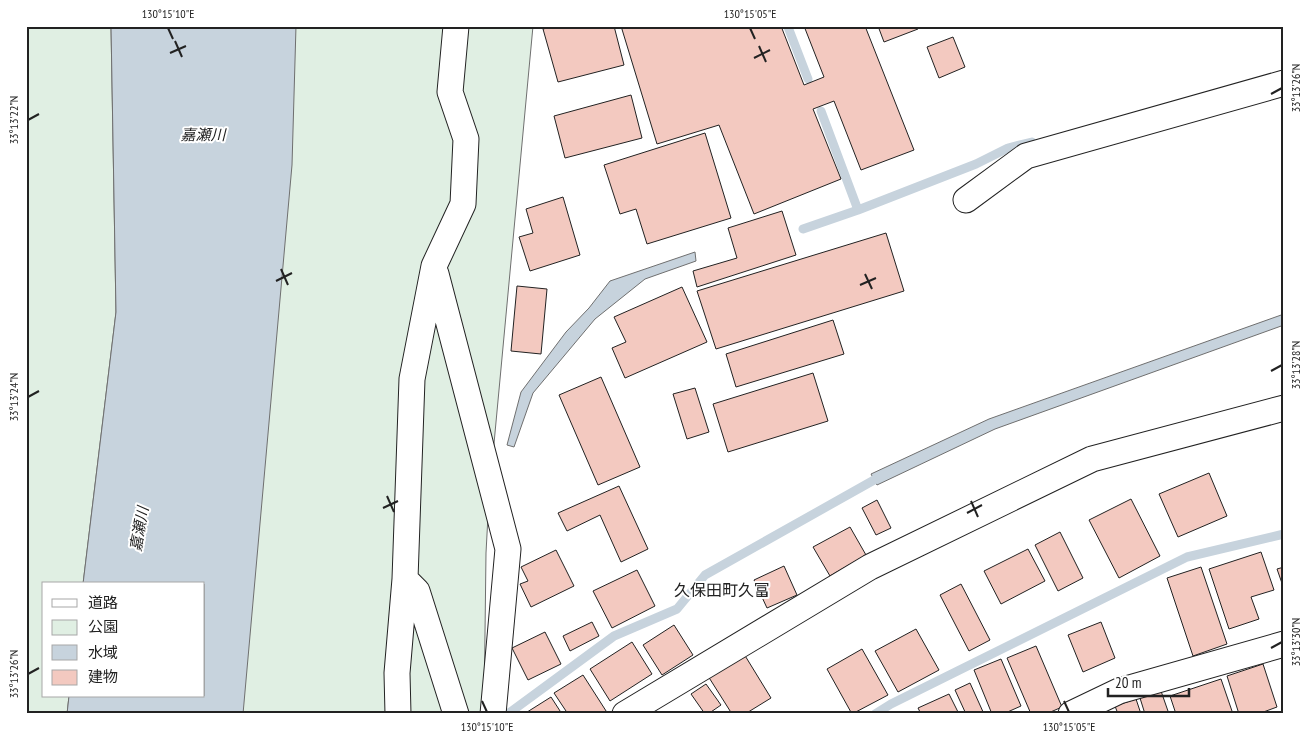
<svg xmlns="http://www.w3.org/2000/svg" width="1310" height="740" font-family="'PT Sans Narrow','Noto Sans JP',sans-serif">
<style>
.green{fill:#e0efe3;stroke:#6f6f6f}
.water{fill:#c7d3dd;stroke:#6f6f6f}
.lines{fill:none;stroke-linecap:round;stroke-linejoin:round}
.stream{stroke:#c7d3dd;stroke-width:9}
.building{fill:#f3c9c0;stroke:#222}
.street-casing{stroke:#222;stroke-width:27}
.street{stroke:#fff;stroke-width:25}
.ticks{fill:none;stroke:#222;stroke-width:2}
.labels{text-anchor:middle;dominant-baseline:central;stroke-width:4;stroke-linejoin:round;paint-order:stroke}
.water-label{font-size:15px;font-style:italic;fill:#222;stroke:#fff}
.quarter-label{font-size:16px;fill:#222;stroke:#fff}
.neatline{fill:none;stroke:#222;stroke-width:2}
.ticks-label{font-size:12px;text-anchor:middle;fill:#222}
</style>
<rect width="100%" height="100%" fill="#fff"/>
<!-- green -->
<path class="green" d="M26 26H111L116 312 83 584H44V696H69L67 714H26Z
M285 26H533L489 497 486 553 484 714H225Z"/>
<!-- water -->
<path class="water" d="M111 26H296L292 165 243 714H67L69 696H204V584H83L116 312Z
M695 252 696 261 645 279 595 319 533 393 514 447 507 445 521 392 566 332 589 308 610 281Z
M1284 314V325L995 429 877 485 871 474 989 419Z"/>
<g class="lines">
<!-- stream -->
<path class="stream" d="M788 27 808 79
M821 111 858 210 976 164 1008 148 1032 142
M803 229 858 210
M509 713 614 636 677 609 705 575 883 475
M875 714 891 704 1187 557 1284 534"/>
</g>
<!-- building -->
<path class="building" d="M555 26H614L624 65 558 82 543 29Z
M621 26H781L804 85 824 77 804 26H865L914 150 861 170 834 101 813 109 841 179 754 214 719 125 657 144Z
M878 26H917L918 29 884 42Z
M953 37 965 67 939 78 927 47Z
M631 95 642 138 565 158 554 116Z
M705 133 731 218 647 244 636 209 620 214 604 165Z
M563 197 580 255 530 271 519 237 533 233 526 209Z
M782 211 796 255 697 287 693 271 737 258 728 228Z
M886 233 904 291 716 349 697 291Z
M517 286 547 289 541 354 511 351Z
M682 287 707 342 625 378 612 348 626 342 614 317Z
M833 320 844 354 736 387 726 354Z
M813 373 828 421 728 452 713 404Z
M601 377 640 467 598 485 559 395Z
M695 388 709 432 687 439 673 394Z
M1209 473 1227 516 1178 537 1159 494Z
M619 486 648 549 621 562 600 515 567 531 558 513Z
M1131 499 1160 556 1119 578 1089 520Z
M877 500 891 528 876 535 862 508Z
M850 527 866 555 830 576 813 547Z
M1060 532 1083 578 1058 591 1035 545Z
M1028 549 1045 581 1001 604 984 571Z
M556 550 574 586 531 607 520 584 528 581 521 567Z
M1261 552 1274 590 1251 597 1259 619 1229 629 1209 569Z
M784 566 797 595 767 608 754 580Z
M1201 567 1227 644 1193 656 1167 578Z
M1284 567V589L1277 569Z
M637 570 655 606 612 628 593 591Z
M961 584 990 640 969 651 940 595Z
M592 622 599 636 570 651 563 636Z
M1101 622 1115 658 1083 672 1068 635Z
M674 625 693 655 662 675 643 645Z
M916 629 939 670 898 692 875 651Z
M545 632 561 664 528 680 512 648Z
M632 642 652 674 610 701 590 669Z
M1036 646 1062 707 1046 714H1031L1007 658Z
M862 649 888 695 852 714 827 669Z
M744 654 771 698 745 714H732L708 676Z
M1001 659 1021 706 1003 714H992L974 670Z
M1263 664 1277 707 1258 714H1239L1227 676Z
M583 675 608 714H568L554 693Z
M1221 679 1233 714H1176L1170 696Z
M970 683 984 714H966L955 690Z
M706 684 721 705 708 714H705L691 694Z
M1161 691 1169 714H1145L1140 698Z
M949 694 959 714H921L918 708Z
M551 697 562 714H524Z
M1136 699 1141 714H1118L1115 706Z"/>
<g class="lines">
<!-- street casing -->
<g class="street-casing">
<path id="street" d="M966 200 1026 156 1284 83
M436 274 508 549 493 714
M405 579 417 591 456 714
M398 714 397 673 405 579 412 379 434 266 463 204 466 139 450 92 456 26
M625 714 870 567 1092 459 1284 408
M1071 714 1119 691 1284 644"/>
</g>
<!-- street -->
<use href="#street" class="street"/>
</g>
<!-- ticks -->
<path class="ticks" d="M168 28 173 39M750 28 755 39M175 41 182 57M759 46 766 62M170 53 186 46M754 58 770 50M1271 94 1282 88M28 120 39 114M281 269 288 285M865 274 872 289M276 281 292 273M860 285 876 278M1271 371 1282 365M28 397 39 391M387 496 394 512M971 501 978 517M383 508 398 501M967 513 982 505M1271 648 1282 642M28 674 39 668M482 701 487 712M1064 701 1069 712"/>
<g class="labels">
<!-- water labels -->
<g class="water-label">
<text x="203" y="134">嘉瀬川</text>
<text transform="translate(139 529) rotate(-80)">嘉瀬川</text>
</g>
<!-- quarter labels -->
<g class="quarter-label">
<text x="722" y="590">久保田町久富</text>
</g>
</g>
<!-- border -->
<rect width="1310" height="740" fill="none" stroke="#ffffff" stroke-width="55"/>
<!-- legend -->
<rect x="42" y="582" width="162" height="115" fill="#ffffff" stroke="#a7a7a7"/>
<rect x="52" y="599" width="25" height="8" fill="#ffffff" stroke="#a7a7a7"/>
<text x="88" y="608" font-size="15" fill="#222222">道路</text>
<rect x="52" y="620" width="25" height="15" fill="#e0efe3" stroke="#a7a7a7"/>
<text x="88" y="632" font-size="15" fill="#222222">公園</text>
<rect x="52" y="645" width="25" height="15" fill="#c7d3dd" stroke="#a7a7a7"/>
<text x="88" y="658" font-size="15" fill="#222222">水域</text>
<rect x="52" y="670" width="25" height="15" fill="#f3c9c0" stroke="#a7a7a7"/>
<text x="88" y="682" font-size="15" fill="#222222">建物</text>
<!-- scale -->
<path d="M1108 688v8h81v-8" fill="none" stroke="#222222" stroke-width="2.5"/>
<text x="1115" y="688" font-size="15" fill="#222222" stroke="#ffffff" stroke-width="4" paint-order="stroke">20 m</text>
<rect x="28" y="28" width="1254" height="684" class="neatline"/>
<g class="ticks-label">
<text x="168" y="18">130°15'10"E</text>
<text x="750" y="18">130°15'05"E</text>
<text transform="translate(1296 88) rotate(-90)" y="4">33°13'26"N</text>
<text transform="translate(14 120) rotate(-90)" y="4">33°13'22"N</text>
<text transform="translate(1296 365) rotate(-90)" y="4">33°13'28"N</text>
<text transform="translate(14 397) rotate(-90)" y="4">33°13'24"N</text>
<text transform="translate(1296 642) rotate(-90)" y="4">33°13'30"N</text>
<text transform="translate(14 674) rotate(-90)" y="4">33°13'26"N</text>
<text x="487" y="731">130°15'10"E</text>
<text x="1069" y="731">130°15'05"E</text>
</g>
</svg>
